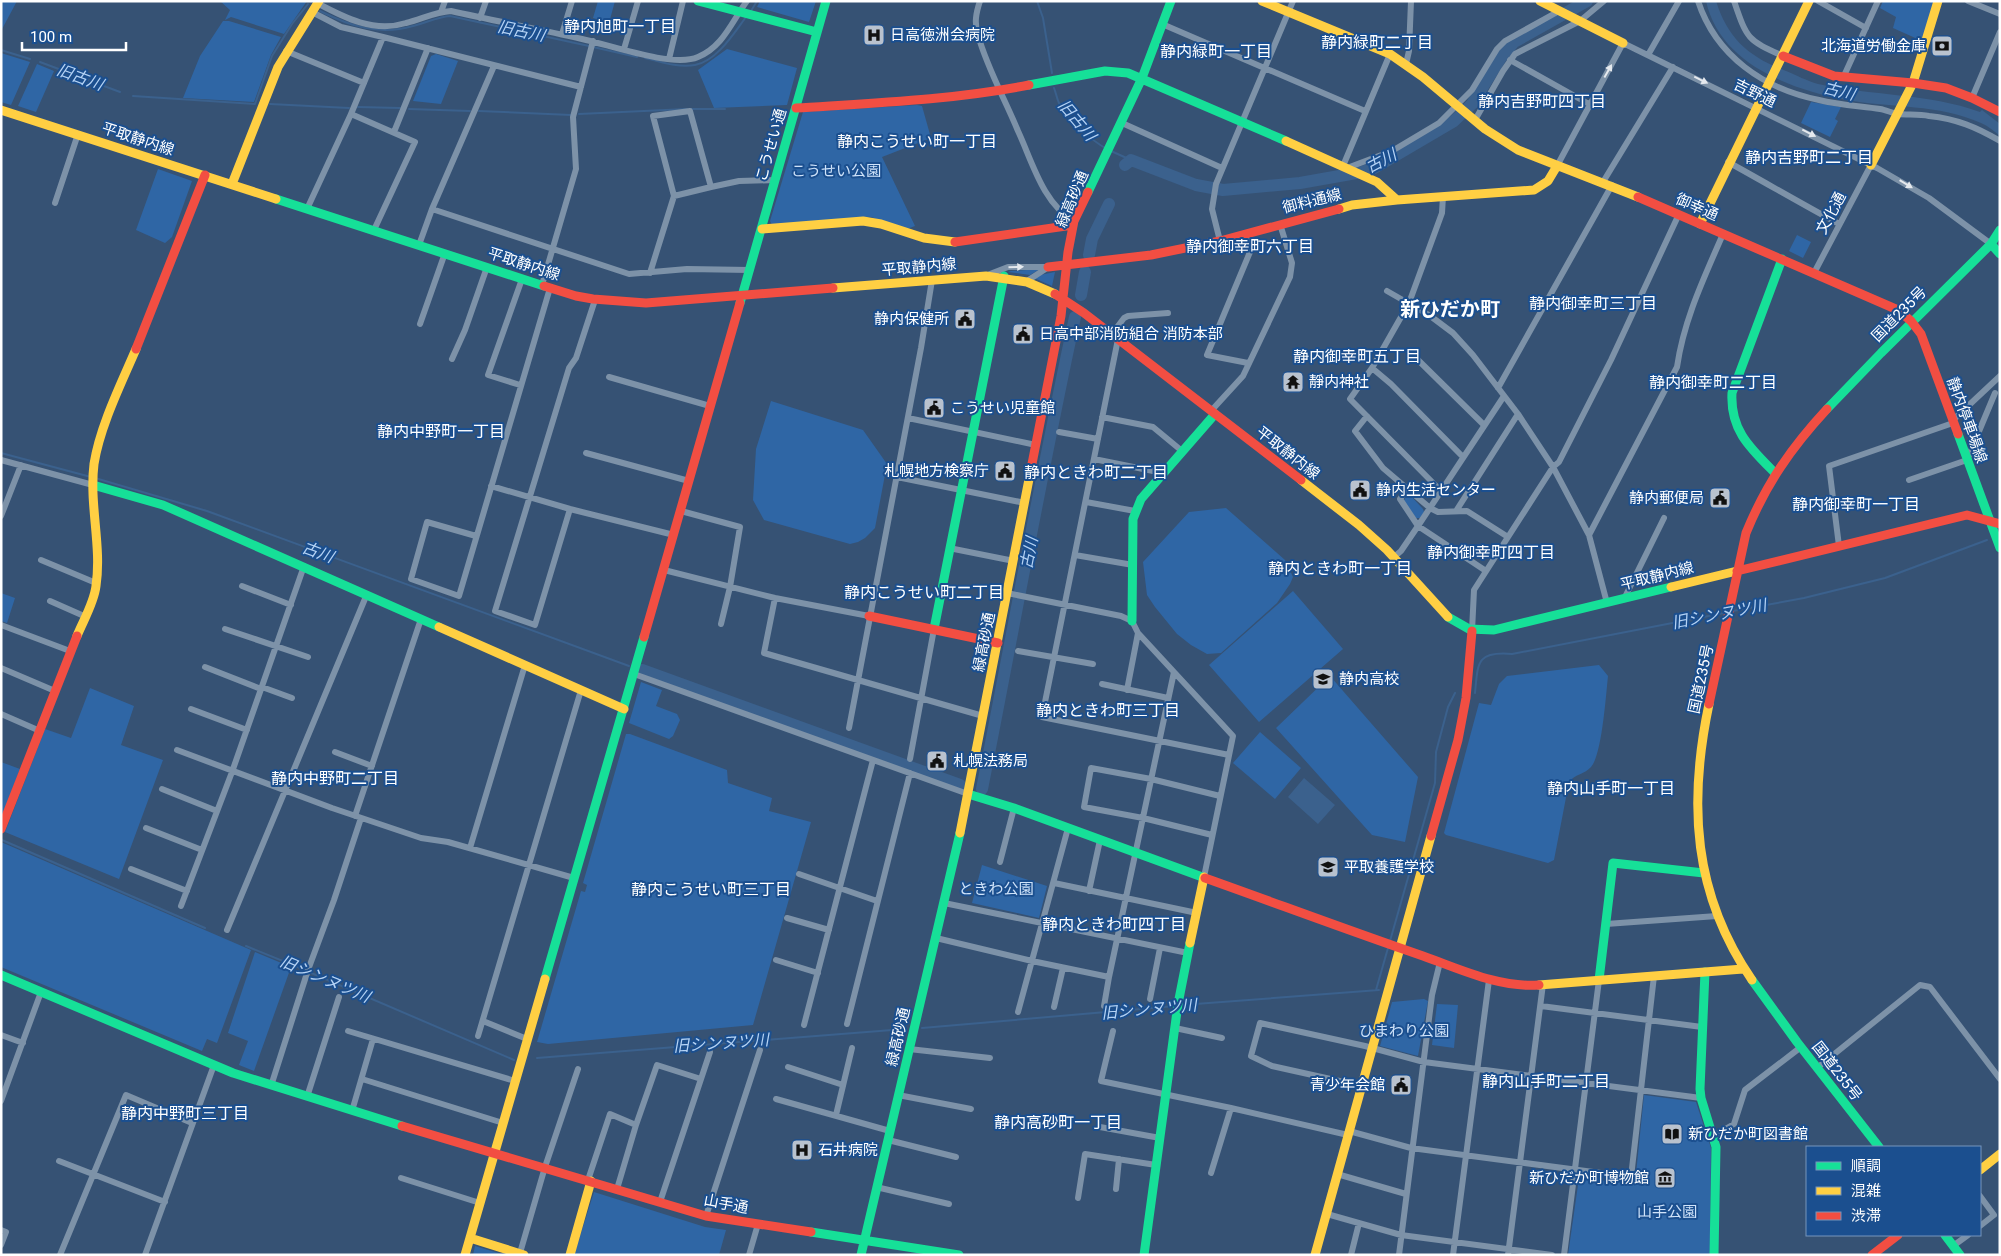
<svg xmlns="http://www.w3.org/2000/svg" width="2001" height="1256" font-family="Roboto,'Noto Sans JP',sans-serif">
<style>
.green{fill:#2f66a5}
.water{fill:#3b618d}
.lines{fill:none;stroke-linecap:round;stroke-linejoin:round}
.stream{stroke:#3b618d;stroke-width:2}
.river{stroke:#3b618d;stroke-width:12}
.street{stroke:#7d92a8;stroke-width:6}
.fast{stroke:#16e098;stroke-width:9}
.slow{stroke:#ffcf43;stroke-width:9}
.jam{stroke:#f24e42;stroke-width:9}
.oneway{fill:#e5e9ee}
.labels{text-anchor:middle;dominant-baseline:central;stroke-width:4;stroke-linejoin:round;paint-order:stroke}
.poi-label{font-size:15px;fill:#fff;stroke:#1b4f8f;text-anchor:start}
.street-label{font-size:15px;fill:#fff;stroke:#1b4f8f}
.park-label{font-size:15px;fill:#cfe3fa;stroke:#1b4f8f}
.neighbourhood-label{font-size:16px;fill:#fff;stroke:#1b4f8f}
.water-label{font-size:16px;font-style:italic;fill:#b5d3f5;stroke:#1b4f8f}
.district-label{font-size:20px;font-weight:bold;fill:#fff;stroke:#1b4f8f}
</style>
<rect width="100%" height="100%" fill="#365274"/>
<!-- green -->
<path class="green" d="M1 1H17L1 31Z
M220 1H307L284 34 231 17 225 20 230 10Z
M598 1H615L609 23 593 18Z
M760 1H816L809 22 757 7Z
M1883 1H1935L1922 41 1893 28 1896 17 1880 8Z
M223 21H229L281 37 271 55 254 102 183 98 200 56Z
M727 49 797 68 787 105 714 108 698 70Z
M1 53 30 62 11 105 1 102Z
M436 54 458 61 441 104 413 101 431 56Z
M37 64 54 71 36 112 18 106Z
M1811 102 1841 107 1835 119 1838 121 1830 137 1801 123Z
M917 105 922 106 931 138 882 157 915 226 907 229 871 217 772 225 770 221 803 112Z
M158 169 192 181 172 237 165 243 136 230Z
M1797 235 1811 242 1803 258 1789 251Z
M1040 269 1030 275 1008 272 1011 271Z
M1055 272 1052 286 1034 278 1040 275Z
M771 401 863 430 887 464 875 528 865 538 858 542 850 544 764 520 753 500 756 449Z
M1407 495H1410L1423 509 1424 512 1420 518H1416L1403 502Z
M1226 508 1285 560 1293 577 1290 584 1277 603 1221 653 1207 654 1191 645 1177 634 1155 607 1147 595 1143 562 1189 512Z
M1293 591 1343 649 1259 722 1209 665Z
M1 593 15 598 7 623 1 621Z
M1599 665 1608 676C1606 694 1602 755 1591 767 1585 774 1575 774 1569 782L1554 860 1548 863 1446 835 1444 833 1479 703 1491 705 1499 684 1507 676Z
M1330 676 1418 777 1405 842 1372 835 1276 728Z
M641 682 662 690 656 706 677 714 680 720 673 736 669 739 629 723Z
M90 688 134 706 121 745 163 760 119 879 5 832 45 729 71 738Z
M1260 732 1301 768 1275 799 1233 763Z
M626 734H630L727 770 728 783 772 798 769 811 811 822 753 1025 548 1044 537 1042 581 891 585 892 587 885 583 883Z
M1 762 20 769 1 819Z
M1 842 251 950 217 1043 207 1039 202 1051 1 967Z
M982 865 1047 886 1039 918 972 903Z
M255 952 291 967 254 1071 239 1065 248 1041 228 1033Z
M1424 999 1428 1001 1418 1056 1380 1046 1392 1002Z
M1437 1004 1458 1005 1454 1048 1432 1045Z
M1644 1095 1696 1102 1711 1148 1710 1255H1568L1579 1178 1635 1184Z
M594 1192 705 1227 726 1230 719 1255H574Z
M475 1246 505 1255H473Z"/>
<!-- water -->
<path class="water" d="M1706 1H1716C1728 39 1749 57 1786 71 1796 75 1807 81 1818 84 1871 96 1928 93 1980 112L1982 110 2000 124V136C1994 131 1988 126 1981 123 1939 104 1891 108 1846 100 1790 89 1720 64 1706 1Z
M1304 778 1335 805 1318 824 1288 797Z"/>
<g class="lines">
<!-- stream -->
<path class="stream" d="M1037 1 1043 18 1052 73
M320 11C350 26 379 36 413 26 426 23 437 17 450 16L589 46
M751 11 757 1
M593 47 637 57
M1 50 30 59
M645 58C661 62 679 68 695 65 717 61 734 33 746 17
M40 62 120 92
M1054 88C1056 93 1057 99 1059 103 1066 118 1092 141 1107 149
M133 96 255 104 272 56 292 24 308 4
M270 104 349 108
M358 107 400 108
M409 109 470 111
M691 109H725
M479 111 571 115
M579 114 687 109
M1111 151 1131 160
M1 453 91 477
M95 478 207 511 629 666
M1733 611 1804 598 1885 578 1987 540
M1475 693C1478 663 1476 651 1512 654L1724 613
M2 840 205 928
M1390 941 1435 783 1436 752 1448 707 1455 693
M246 946 305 970
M309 972 514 1060
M1376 990 1388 948
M1182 1005 1379 990
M922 1028 1175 1006
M537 1058 905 1029"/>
<!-- river -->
<path class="river" d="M1125 165 1131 160 1196 185 1223 190 1300 183 1362 172 1374 168 1454 121 1472 104 1500 59 1514 42 1587 1
M1089 255 1092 239 1109 204
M1081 295 1085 272
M642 670 960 785
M982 789C1013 632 1041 474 1075 317"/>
<!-- street -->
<path class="street" d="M980 1C976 13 974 23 978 35 987 68 1005 99 1018 131 1032 161 1043 204 1074 221
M1698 1C1716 56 1764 89 1819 100 1839 105 1859 106 1880 109 1886 110 1892 113 1898 114 1908 115 1919 114 1929 116 1957 119 1976 127 2000 141
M1734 1C1747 39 1747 40 1783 56
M1818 1 1866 28
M1968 1 2000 14
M317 3C345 18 374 33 406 23 422 19 435 12 451 11 495 21 539 29 582 39 610 45 673 68 698 57 723 47 732 21 747 1
M312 12 341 27 383 37 581 87
M441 12 445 1
M480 18 486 1
M1162 24 1365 111
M562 34 572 1
M624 49 638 1
M286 51 364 83
M1648 55 1679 1
M669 59 683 1
M1510 60 1589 104
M1406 64 1409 51 1411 1
M1843 78 1878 1
M1972 98 2000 32
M351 114 383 37
M1475 120 1503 71 1515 54 1580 21 1604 1
M1122 123 1222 168
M394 132 428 48
M1728 162C1766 183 1802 204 1839 224
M1343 166 1390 54
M1557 166 1623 43 1877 168 1929 198 1991 244
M1347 168 1392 151 1439 123 1472 90 1497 49 1505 41 1559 11
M1603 182 1673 67
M711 187 674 196 653 116 690 111 711 187 739 181 776 180
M1443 196 1442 213 1409 303 1372 368 1391 384 1463 457
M55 203 78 134
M307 209 351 114 415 142 374 230
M432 209 494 66
M1245 234 1250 252 1207 355 1248 363
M1220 241 1212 209 1216 184 1293 1
M419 245 432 209 629 274 687 269 750 270
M650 273 674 196
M1814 273 1871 165
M990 274 1008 267H1048
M1027 281 1047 268
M542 285 576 169 573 117 593 41
M1387 291 1429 315 1453 333 1473 355 1518 414 1553 467 1589 535 1607 603
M420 324 445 253
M1112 334 1124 318 1128 316 1168 313
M1118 339 1042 717 1229 755
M1414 356 1484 425
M452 359 465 330 487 267
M1372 368 1350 399 1441 491
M609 377 710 406
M520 385 488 375 522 279
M1498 388 1612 185
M1211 411 1243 376 1290 277 1292 263 1280 224
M1367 416 1355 431 1383 468 1430 508 1438 512 1467 511 1508 537
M1102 417 1153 427 1182 451
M908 418 1036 445
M1952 421 2000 376
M1059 432 1098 439
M586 453 689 481
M1094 459 1163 473
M1 460 93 485
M897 477 1025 503
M1909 480 1967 460 1995 393
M491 486 570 509 674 535
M1407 489 1400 499 1418 526 1486 571
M1086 502 1135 511
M570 509 535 625 495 611 569 368 576 358 595 300
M681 511 740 527 730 587 721 624
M1456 511 1518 414
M1 516 21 465
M1589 535 1677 367C1684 319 1704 278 1723 234
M476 536 427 522 411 579 459 596 550 288
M1839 546 1829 466 1953 423
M949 548 1014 561
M1075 555 1133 565
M1394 557 1401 551 1418 526 1504 396
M41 560 96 583
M664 570 775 598 869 616
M242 586 291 605
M1007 593 1121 616 1132 621 1138 633 1233 736 1204 877
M775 598 764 653 983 716
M1624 599 1664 518
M50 601 84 616
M1 625 70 651
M225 629 308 657
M1472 631 1474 590 1553 467 1559 462 1611 360 1679 214
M1018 651 1093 664
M205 667 261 689
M1 668 55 691
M634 674 968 794
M1102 684 1168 698
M262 687 292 698
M1127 690 1138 633
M191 709 247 730
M1 714 40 731
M849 728 921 348 932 280
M177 750 332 808 421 838 448 842 574 878
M335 752 372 766
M910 759 934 629
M162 789 217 811
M355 816 421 619
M146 828 202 850
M1212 835 1143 818 1084 807 1091 768 1151 779 1220 796
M470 848 525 665
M1000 862 1014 808
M131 869 187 891
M799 874 877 901
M1054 883 1197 913
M1089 891 1100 840
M944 903 1188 953
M181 906 232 772 304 566
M787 918 829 930
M1606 924 1717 916
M227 930 367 594
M936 938 1032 961 1109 977 1174 672
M776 960 818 973
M1150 999 1160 948
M1104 1006 1109 977
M1541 1006 1702 1027
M1054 1007 1063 968
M1018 1012 1068 828
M483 1021 527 1039
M847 1024 910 773
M804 1025 873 760
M1175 1028 1222 1038
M348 1031 515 1081
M1113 1031 1101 1081 1231 1108 1348 1135
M1 1035 23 1043
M478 1036 581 690
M909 1049 990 1058
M788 1067 843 1085
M1817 1068 1920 985 1930 987 2000 1079
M362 1079 503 1123
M271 1086 308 970 334 900 361 818
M1362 1086 1272 1066 1251 1056 1260 1023 1365 1046 1424 1062 1701 1098
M898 1095 971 1109
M307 1097 339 997
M776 1099 890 1131
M1 1101 41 992
M352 1111 373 1039
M836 1115 852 1048
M1100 1127 1160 1138
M1349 1131 1411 1148 1631 1177 1654 976
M1713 1136 1734 1124 1745 1090 1801 1047
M888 1140 956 1157
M59 1161 165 1202
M1211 1173 1231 1108
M1337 1174 1406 1194
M401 1178 480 1203
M588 1180 610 1114 636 1125
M876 1187 949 1204
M617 1189 636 1125 657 1065 701 1079
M1116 1189 1119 1159
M1980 1196 1994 1215 1980 1226
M1078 1198 1085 1154 1156 1165
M660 1202 710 1052
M1327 1214 1401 1235 1552 1255
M706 1216 760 1050
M1 1230 6 1232 1 1245
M1953 1246 1968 1235
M520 1253 545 1167 578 1069
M60 1255 126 1095 192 1123
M145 1255 214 1065
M749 1255 758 1224
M1351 1255 1359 1223
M1399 1255 1432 995 1440 962
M1453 1255 1489 980
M1508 1255 1543 984
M1564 1255 1599 980"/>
<!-- fast -->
<path class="fast" d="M698 1 817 32
M1029 85 1105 71 1128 73 1286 141
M1088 192 1142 78 1171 1
M276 199 544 286
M1991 244 2000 254
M740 303 826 1
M1827 409 1881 353 1991 244 2000 230
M1958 434 2000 548
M1774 472C1750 448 1730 430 1732 393L1782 259
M93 485 163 505 439 627
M1448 617 1469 629 1494 630 1671 587
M1132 621 1133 519 1141 499 1215 414
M934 629 1004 276
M968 794 1014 808 1205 878
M1705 972 1700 1089 1701 1098 1716 1147 1714 1255
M1 975 233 1073 402 1126
M545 979 644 637
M1599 980 1613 863 1704 873
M1752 980 1797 1042 1879 1147
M811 1232 959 1255
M1945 1235 1960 1255
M861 1255 960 833
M1144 1255 1178 1004 1190 943"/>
<!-- slow -->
<path class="slow" d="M1262 1 1390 54 1423 77 1485 129 1518 150 1638 197
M1540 1 1623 43
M1 110 276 199
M1286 141 1377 182 1397 200
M1871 165 1913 83 1938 1
M232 184 278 67 319 1
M1339 209 1352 205 1397 200 1534 190 1548 181 1557 166
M1700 224 1809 1
M762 229 863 221 881 224 924 238 955 242
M833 288 986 276 1027 282 1055 294
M1301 480 1359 525 1387 550 1448 617
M1671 587 1737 571
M439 627 624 709
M77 636C83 621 94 603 96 586 102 546 89 505 94 464 100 426 121 384 136 349
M1709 704C1688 804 1693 894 1752 980
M960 833 1030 474
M1190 943 1204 877
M1539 985 1743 969
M1980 1170 2000 1154
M470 1238 524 1255
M465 1255 545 979
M570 1255 591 1181
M1315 1255 1431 836"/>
<!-- jam -->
<path class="jam" d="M1783 56 1834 76 1913 83 1946 88 1972 98 2000 112
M796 108C874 103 953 100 1029 85
M1638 197 1898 310 1911 321 1921 334 1958 434
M955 242 1073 225
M1048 267 1151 255 1220 241 1339 209
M544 286 576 296 593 299 646 303 833 288
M1055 294 1084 313 1301 480
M136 349 205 175
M1030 474 1061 316 1068 252 1074 221 1088 192
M1737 571 1967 515 2000 524
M869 616 998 643
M644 637 740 303
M1709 704 1746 533C1766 484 1791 448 1827 409
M1 829 77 636
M1431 836 1458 740 1466 698 1472 631
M1205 878C1278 904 1350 931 1423 956 1460 969 1499 988 1539 985
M402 1126 706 1216 811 1232
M1872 1255 1898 1235"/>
</g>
<!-- one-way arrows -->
<defs><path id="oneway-solid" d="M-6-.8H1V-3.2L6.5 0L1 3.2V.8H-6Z" transform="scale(1.25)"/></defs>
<g class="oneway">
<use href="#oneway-solid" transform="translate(1608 71) rotate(-61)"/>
<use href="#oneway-solid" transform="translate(1701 80) rotate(26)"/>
<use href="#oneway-solid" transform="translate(1809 133) rotate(27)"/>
<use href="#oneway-solid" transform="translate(1906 184) rotate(31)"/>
<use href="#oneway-solid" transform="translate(1016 267) rotate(-1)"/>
</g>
<!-- icons -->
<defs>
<g id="hospital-square" transform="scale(1.125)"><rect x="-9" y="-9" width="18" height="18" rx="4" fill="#b9c2ce" stroke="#1b4f8f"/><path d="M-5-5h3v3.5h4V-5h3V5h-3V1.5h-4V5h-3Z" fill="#111"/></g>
<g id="bank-square" transform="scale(1.125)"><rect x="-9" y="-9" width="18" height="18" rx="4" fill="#b9c2ce" stroke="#1b4f8f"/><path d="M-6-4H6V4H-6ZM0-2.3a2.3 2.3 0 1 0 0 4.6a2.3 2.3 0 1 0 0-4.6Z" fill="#111"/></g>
<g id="civic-square" transform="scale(1.125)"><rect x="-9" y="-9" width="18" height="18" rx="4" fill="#b9c2ce" stroke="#1b4f8f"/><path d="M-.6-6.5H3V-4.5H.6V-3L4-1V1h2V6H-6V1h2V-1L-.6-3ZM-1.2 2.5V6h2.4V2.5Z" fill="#111"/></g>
<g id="temple-square" transform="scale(1.125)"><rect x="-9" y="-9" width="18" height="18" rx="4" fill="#b9c2ce" stroke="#1b4f8f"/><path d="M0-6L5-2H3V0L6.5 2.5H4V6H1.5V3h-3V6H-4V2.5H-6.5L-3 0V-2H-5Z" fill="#111"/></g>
<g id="school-square" transform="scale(1.125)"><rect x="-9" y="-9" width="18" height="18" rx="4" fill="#b9c2ce" stroke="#1b4f8f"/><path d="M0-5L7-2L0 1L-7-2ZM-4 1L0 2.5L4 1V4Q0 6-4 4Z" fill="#111"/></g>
<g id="library-square" transform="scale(1.125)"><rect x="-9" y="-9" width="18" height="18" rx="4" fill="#b9c2ce" stroke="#1b4f8f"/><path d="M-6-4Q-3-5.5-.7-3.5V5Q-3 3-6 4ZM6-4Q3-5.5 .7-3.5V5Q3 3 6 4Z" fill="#111"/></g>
<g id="museum-square" transform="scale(1.125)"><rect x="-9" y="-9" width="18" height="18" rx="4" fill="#b9c2ce" stroke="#1b4f8f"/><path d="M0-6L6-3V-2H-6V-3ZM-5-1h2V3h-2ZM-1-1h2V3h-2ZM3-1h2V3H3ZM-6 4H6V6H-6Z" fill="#111"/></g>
</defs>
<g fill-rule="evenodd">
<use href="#hospital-square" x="874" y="35"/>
<use href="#bank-square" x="1942" y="46"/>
<use href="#civic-square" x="965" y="319"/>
<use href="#civic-square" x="1023" y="334"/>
<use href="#temple-square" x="1293" y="382"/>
<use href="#civic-square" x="934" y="408"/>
<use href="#civic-square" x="1005" y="471"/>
<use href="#civic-square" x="1360" y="490"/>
<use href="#civic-square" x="1720" y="498"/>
<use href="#school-square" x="1323" y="679"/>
<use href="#civic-square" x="937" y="761"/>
<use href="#school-square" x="1328" y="867"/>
<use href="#civic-square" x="1401" y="1085"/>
<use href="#library-square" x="1672" y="1134"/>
<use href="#hospital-square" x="802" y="1150"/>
<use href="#museum-square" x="1665" y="1178"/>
</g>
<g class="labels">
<!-- poi labels -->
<g class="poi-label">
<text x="890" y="35">日高徳洲会病院</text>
<text x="1926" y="46" text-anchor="end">北海道労働金庫</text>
<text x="949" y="319" text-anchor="end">静内保健所</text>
<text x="1039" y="334">日高中部消防組合 消防本部</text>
<text x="1309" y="382">靜内神社</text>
<text x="950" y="408">こうせい児童館</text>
<text x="989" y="471" text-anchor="end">札幌地方検察庁</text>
<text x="1376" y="490">静内生活センター</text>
<text x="1704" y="498" text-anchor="end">静内郵便局</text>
<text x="1339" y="679">静内高校</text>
<text x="953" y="761">札幌法務局</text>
<text x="1344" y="867">平取養護学校</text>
<text x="1385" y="1085" text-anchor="end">青少年会館</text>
<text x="1688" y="1134">新ひだか町図書館</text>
<text x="818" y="1150">石井病院</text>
<text x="1649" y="1178" text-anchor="end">新ひだか町博物館</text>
</g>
<!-- street labels -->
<g class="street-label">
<text transform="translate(1755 93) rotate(26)">吉野通</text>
<text transform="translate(138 139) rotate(18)">平取静内線</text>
<text transform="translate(771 145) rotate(-74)">こうせい通</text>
<text transform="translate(1072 199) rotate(-67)">緑高砂通</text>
<text transform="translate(1312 201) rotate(-14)">御料通線</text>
<text transform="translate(1697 207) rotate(24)">御幸通</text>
<text transform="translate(1831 213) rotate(-62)">文化通</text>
<text transform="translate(524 264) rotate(18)">平取静内線</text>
<text transform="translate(919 267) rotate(-5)">平取静内線</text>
<text transform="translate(1899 314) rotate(-45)">国道235号</text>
<text transform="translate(1967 420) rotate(70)">静内停車場線</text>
<text transform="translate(1288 453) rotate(38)">平取静内線</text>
<text transform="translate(1657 576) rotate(-14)">平取静内線</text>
<text transform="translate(984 642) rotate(-79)">緑高砂通</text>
<text transform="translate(1701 679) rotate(-78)">国道235号</text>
<text transform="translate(898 1037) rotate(-77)">緑高砂通</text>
<text transform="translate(1837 1071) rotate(52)">国道235号</text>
<text transform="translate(726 1204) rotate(11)">山手通</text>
</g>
<!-- park labels -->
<g class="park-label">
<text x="836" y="171">こうせい公園</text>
<text x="996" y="889">ときわ公園</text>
<text x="1404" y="1031">ひまわり公園</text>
<text x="1667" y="1212">山手公園</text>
</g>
<!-- neighbourhood labels -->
<g class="neighbourhood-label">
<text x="620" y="26">静内旭町一丁目</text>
<text x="1377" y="42">静内緑町二丁目</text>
<text x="1216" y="51">静内緑町一丁目</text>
<text x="1542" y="101">静内吉野町四丁目</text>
<text x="917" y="141">静内こうせい町一丁目</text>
<text x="1809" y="157">静内吉野町二丁目</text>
<text x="1250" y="246">静内御幸町六丁目</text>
<text x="1593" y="303">静内御幸町三丁目</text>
<text x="1357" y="356">静内御幸町五丁目</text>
<text x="1713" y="382">静内御幸町二丁目</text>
<text x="441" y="431">静内中野町一丁目</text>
<text x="1096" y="472">静内ときわ町二丁目</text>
<text x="1856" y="504">静内御幸町一丁目</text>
<text x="1491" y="552">静内御幸町四丁目</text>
<text x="1340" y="568">静内ときわ町一丁目</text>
<text x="924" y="592">静内こうせい町二丁目</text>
<text x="1108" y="710">静内ときわ町三丁目</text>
<text x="335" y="778">静内中野町二丁目</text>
<text x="1611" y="788">静内山手町一丁目</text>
<text x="711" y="889">静内こうせい町三丁目</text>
<text x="1114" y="924">静内ときわ町四丁目</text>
<text x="1546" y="1081">静内山手町二丁目</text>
<text x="185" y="1113">静内中野町三丁目</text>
<text x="1058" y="1122">静内高砂町一丁目</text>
</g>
<!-- water labels -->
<g class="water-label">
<text transform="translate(521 31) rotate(12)">旧古川</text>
<text transform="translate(80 77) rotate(20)">旧古川</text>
<text transform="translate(1839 91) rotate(14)">古川</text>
<text transform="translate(1077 120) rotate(50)">旧古川</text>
<text transform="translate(1381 161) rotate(-28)">古川</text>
<text transform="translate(318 552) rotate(20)">古川</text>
<text transform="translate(1029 553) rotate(-79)">古川</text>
<text transform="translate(1719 614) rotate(-11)">旧シンヌツ川</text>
<text transform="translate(325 979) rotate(23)">旧シンヌツ川</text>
<text transform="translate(1149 1009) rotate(-5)">旧シンヌツ川</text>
<text transform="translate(721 1043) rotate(-4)">旧シンヌツ川</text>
</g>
<!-- district labels -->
<g class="district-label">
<text x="1450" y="309">新ひだか町</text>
</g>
</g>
<!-- border -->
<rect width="2001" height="1256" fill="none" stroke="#ffffff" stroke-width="5"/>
<!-- legend -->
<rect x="1806" y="1146" width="175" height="90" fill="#1b4f8f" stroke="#7695bc"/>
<rect x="1816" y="1162" width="25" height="8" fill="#16e098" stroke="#7695bc"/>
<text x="1851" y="1171" font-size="15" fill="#ffffff">順調</text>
<rect x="1816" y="1187" width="25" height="8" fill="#ffcf43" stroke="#7695bc"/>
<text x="1851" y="1196" font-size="15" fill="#ffffff">混雑</text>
<rect x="1816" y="1212" width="25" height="8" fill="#f24e42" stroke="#7695bc"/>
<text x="1851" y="1221" font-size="15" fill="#ffffff">渋滞</text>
<!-- scale -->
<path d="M22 42v8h104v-8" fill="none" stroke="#ffffff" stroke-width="2.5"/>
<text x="30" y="42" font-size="15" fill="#ffffff" stroke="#1b4f8f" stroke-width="4" paint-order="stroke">100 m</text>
</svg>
